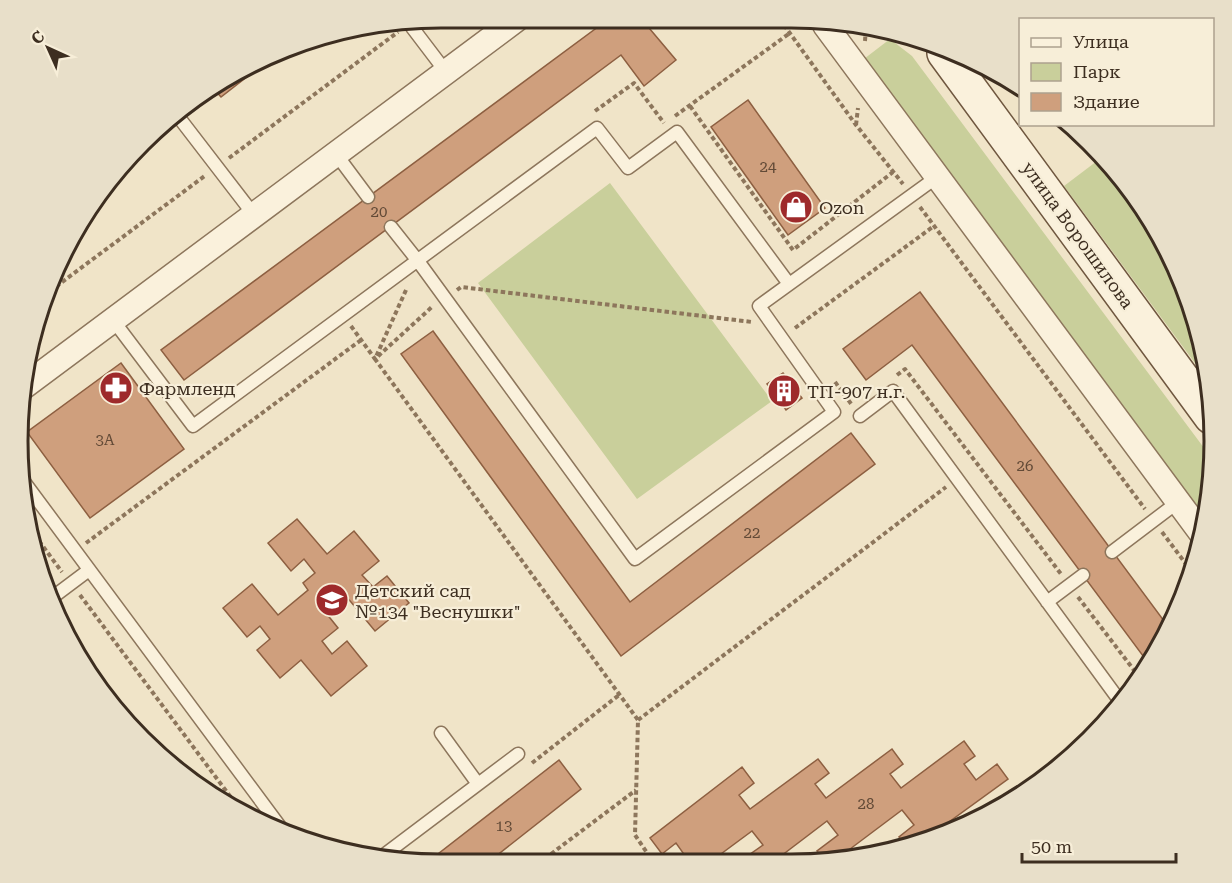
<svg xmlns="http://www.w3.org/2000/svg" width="1232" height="883" font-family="'Roboto Serif',serif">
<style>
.green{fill:#c9cf9b}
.building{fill:#cf9f7d;stroke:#8d5f41;stroke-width:1.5}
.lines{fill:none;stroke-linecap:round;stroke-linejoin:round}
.service-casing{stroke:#8d765c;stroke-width:15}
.minor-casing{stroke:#8d765c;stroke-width:27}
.secondary-casing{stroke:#6f573f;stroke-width:36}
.path{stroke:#8d765c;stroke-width:4;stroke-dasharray:4.5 3;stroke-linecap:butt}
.service{stroke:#faf1dc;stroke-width:12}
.minor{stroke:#faf1dc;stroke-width:24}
.secondary{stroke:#faf1dc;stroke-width:33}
.labels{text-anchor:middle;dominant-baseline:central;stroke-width:4.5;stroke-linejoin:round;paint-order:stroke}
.number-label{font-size:15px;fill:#624a37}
.poi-label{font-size:18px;fill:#3d2e20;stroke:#f7eed8;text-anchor:start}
.street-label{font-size:18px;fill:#3d2e20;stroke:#f7eed8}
.rim{fill:none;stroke:#3d2e20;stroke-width:3}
</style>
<rect width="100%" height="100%" fill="#f0e4c8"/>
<!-- green -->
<path class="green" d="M890 39 912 56 1213 460V470L1204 524 860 62Z
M1101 158 1162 240 1192 306 1209 382 1064 186Z
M610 183 772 401 637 499 478 283Z"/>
<!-- building -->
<path class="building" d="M606 21 644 22 676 60 644 86 621 55 184 380 161 350Z
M255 67 257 69 221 97 212 87Z
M748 100 825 208 788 235 711 127Z
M920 292 1170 629 1149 664 912 345 866 380 843 349Z
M433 331 630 602 851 433 875 464 621 656 401 354Z
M121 363 184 449 90 518 27 432Z
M783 373 802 398 786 410 767 384Z
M297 519 327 554 354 531 379 561 362 575 373 587 387 576 409 603 375 631 346 596 326 613 338 628 322 641 332 654 347 641 367 666 331 696 301 660 280 678 257 650 270 639 260 626 247 637 223 608 252 584 278 615 308 590 303 583 315 573 304 559 291 571 268 543Z
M964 741 975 756 964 764 976 780 997 764 1008 779 924 840 905 845 899 837 914 825 902 810 850 849 858 858 846 861H825L817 851 838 835 827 821 773 862H749L746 857 763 845 752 831 710 862H679L686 857 676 843 662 854 650 838 742 767 754 783 739 795 750 809 818 759 829 773 815 784 826 798 892 749 903 764 890 774 901 788Z
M559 760 581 789 486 864H425Z"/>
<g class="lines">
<!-- service casing -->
<g class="service-casing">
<path id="service" d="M408 22 446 72
M177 115 254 215
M336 154 368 197
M391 227 418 261 635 559 834 412 759 306 937 177
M113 320 193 426 597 128 628 168 677 132 789 284
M860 416 893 391 1122 704
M22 479 284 832
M1112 552 1178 502
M49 600 89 570
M1047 602 1083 575
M441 733 478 784
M380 858 518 754"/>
</g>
<!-- minor casing -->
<g class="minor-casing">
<path id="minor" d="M825 25 1202 534
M22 388 517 19"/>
</g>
<!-- secondary casing -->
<g class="secondary-casing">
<path id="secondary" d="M944 53 1211 417"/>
</g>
<!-- path -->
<path class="path" d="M784 25 856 125 903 184
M865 41 866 26
M690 106 793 250 893 172
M595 111 634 83 664 123
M675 116 790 33
M856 125 858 108
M229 158 398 32
M920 207 1145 509
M406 290 375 359 638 720 635 835 654 863
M457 290 461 287 752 322
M50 291 206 175
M351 326 375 359 433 306
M795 328 934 226
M897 375 905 369 1061 574
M835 382 852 405
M30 529 62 572
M1162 532 1192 572
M86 543 361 340
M80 595 244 815
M1078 597 1140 678
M638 720 946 487
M532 763 619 695
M539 863 636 790"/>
<!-- service -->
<use href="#service" class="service"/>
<!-- minor -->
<use href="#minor" class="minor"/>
<!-- secondary -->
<use href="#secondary" class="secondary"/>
</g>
<!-- icons -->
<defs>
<g id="shop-disc" transform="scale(1.725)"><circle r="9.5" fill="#9e2a2b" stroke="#f7eed8"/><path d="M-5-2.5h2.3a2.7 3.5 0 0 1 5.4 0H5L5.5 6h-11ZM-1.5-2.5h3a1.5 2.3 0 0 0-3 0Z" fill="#fff"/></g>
<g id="pharmacy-disc" transform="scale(1.725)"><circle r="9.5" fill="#9e2a2b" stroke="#f7eed8"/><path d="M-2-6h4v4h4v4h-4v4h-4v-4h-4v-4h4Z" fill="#fff"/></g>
<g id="building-disc" transform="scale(1.725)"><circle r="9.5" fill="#9e2a2b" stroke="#f7eed8"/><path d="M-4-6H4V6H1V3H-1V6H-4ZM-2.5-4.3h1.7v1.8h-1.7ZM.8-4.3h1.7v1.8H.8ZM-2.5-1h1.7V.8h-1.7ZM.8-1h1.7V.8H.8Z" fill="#fff"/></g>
<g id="school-disc" transform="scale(1.725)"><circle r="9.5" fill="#9e2a2b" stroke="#f7eed8"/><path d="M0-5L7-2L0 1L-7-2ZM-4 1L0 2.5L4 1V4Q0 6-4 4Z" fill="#fff"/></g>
</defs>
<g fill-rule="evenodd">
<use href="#shop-disc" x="796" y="207"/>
<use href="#pharmacy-disc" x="116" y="388"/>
<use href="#building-disc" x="784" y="391"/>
<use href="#school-disc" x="332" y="600"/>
</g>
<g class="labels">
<!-- number labels -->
<g class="number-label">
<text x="768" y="167">24</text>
<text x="379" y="212">20</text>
<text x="105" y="440">3А</text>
<text x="1025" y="466">26</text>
<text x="752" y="533">22</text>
<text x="866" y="804">28</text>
<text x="504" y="826">13</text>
</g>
<!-- poi labels -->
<g class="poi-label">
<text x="819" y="207">Ozon</text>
<text x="139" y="388">Фармленд</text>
<text x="807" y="391">ТП-907 н.г.</text>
<text x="355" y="590">Детский сад<tspan x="355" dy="21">№134 "Веснушки"</tspan></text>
</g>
<!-- street labels -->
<g class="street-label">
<text transform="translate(1078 235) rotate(54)">улица Ворошилова</text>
</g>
</g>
<!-- crop -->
<path d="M0 0H1232V883H0ZM441 28H791A413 413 0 0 1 1204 441V441A413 413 0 0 1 791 854H441A413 413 0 0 1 28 441V441A413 413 0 0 1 441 28Z" fill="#e8dfc9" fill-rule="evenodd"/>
<path class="rim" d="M441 28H791A413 413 0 0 1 1204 441V441A413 413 0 0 1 791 854H441A413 413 0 0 1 28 441V441A413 413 0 0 1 441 28Z"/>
<!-- legend -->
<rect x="1019" y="18" width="195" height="108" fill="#f7eed8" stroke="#ada18e" stroke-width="1.5"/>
<rect x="1031" y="38" width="30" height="9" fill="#faf1dc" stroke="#ada18e" stroke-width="1.5"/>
<text x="1073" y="48" font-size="18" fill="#3d2e20">Улица</text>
<rect x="1031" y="63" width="30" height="18" fill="#c9cf9b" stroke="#ada18e" stroke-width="1.5"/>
<text x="1073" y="78" font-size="18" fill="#3d2e20">Парк</text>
<rect x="1031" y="93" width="30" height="18" fill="#cf9f7d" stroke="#ada18e" stroke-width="1.5"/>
<text x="1073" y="108" font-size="18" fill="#3d2e20">Здание</text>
<!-- north arrow -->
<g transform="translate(48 48) rotate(315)" stroke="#f7eed8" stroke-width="4.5" paint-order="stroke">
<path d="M0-4.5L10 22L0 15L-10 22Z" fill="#3d2e20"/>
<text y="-9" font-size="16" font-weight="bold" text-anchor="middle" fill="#3d2e20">С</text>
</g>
<!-- scale -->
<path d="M1022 853v9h154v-9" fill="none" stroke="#3d2e20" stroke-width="3"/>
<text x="1031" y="853" font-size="18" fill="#3d2e20" stroke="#f7eed8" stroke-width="4.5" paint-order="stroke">50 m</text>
</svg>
